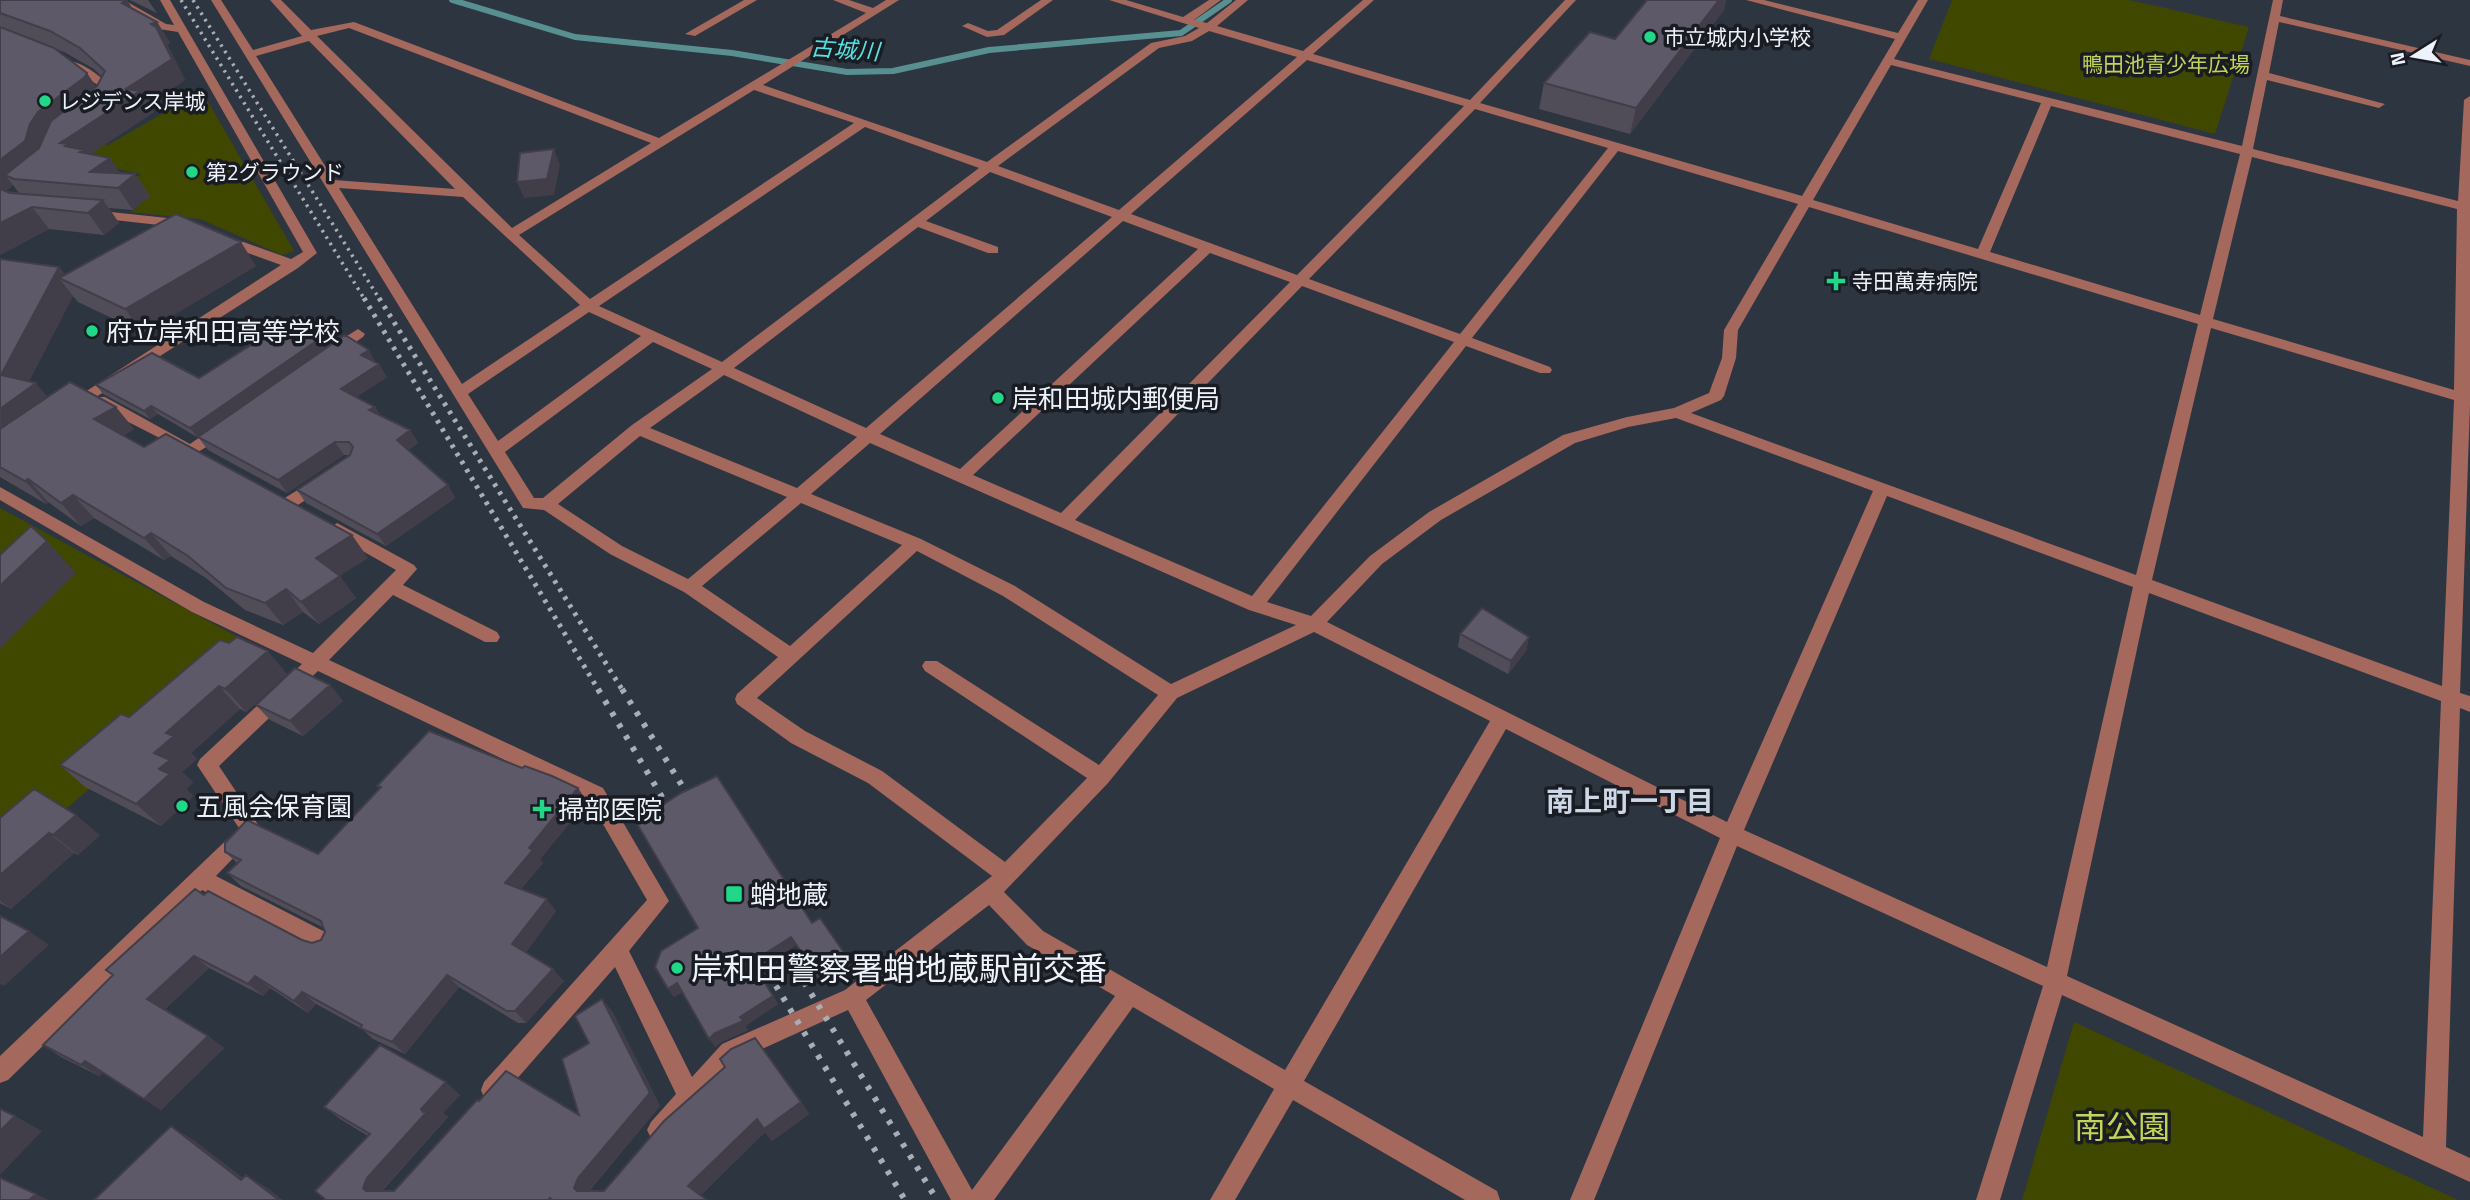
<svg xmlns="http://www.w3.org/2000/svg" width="2470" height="1200" font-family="'Titillium Web','Noto Sans JP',sans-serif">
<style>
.green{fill:#404800}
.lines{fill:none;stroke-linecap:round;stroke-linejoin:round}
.stream{stroke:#589092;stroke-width:6}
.minor{fill:#a4685c;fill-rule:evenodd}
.rail-far2{stroke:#a8aeb8;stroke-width:3.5;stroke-dasharray:2.5 5;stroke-linecap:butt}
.rail-far1{stroke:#a8aeb8;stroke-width:5;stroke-dasharray:3.5 6;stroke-linecap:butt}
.rail{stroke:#a8aeb8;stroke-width:6;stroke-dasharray:4.5 9;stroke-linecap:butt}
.wall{fill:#504d59;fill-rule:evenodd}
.shaded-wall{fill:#413e49}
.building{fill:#5d5968;stroke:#413e49;stroke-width:2}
.poi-dot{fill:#20d887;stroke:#191c22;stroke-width:2.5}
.labels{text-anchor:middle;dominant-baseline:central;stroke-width:7;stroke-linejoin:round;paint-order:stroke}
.far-poi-label{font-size:21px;fill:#eef3fb;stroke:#191c22;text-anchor:start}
.far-park-label{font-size:21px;fill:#c4d459;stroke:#191c22}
.far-water-label{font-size:23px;font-style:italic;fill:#55e1e2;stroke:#191c22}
.poi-label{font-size:26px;fill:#eef3fb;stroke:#191c22;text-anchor:start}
.neighbourhood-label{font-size:28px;font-weight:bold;fill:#cdd7e6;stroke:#191c22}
.near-poi-label{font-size:32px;fill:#eef3fb;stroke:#191c22;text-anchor:start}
.near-park-label{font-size:32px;fill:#c4d459;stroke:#191c22}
</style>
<rect width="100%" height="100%" fill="#2d3541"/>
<!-- green -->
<path class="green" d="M1952 0H2129L2249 27 2215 134 1929 59Z
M203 93 294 251 282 255 200 219 131 212 149 196 113 194 141 174 82 161 69 139 108 145 197 94Z
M0 508 254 646 43 829 0 823Z
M2074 1022 2458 1200H2022Z"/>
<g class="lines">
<!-- stream -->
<path class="stream" d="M452 0 575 37 732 53 847 72 893 71 989 50 1181 33 1229 0"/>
<!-- minor -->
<path class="minor" d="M111 0H124L166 24 174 25 160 0H170L317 253 298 268 96 397H105L190 444 216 426H228L230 430 228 434 193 455 95 405 94 398 76 408 68 403 281 265 220 243V237H230L291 259 303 252 178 32 159 29Z
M211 0H221L253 50 302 36 270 0H281L311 30 354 22 659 138 866 13 833 0H849L873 8 886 0H899L763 85 987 162 1151 43 1185 36 1199 28 1109 0H1126L1183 17 1209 0H1221L1194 20 1207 23 1236 0H1248L1217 26 1303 51 1363 0H1374L1313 54 1470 100 1565 0H1576L1480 103 1802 196 1895 39 1746 0H1764L1898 33 1918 0H1928L1894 59 2242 146 2273 0H2283L2280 16 2470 60V66L2279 22 2269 73 2385 104 2379 108 2267 80 2253 149 2458 201 2464 100 2470 96V405L2460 693 2470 696V712L2460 708 2446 1147 2470 1158V1182L2062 995 2000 1200H1976L2043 986 1737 846 1594 1200H1570L1720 838 1506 729 1304 1081 1497 1191 1500 1200H1465L1293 1100 1235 1200H1210L1274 1089 1133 1007 994 1200H951L848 1010 738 1060 667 1138 659 1142 651 1138 647 1130 651 1122 676 1094 615 967 500 1098 492 1101 484 1098 481 1090 484 1082 647 900 589 800 318 671 219 766 261 829 216 876 333 936 336 943 333 950 325 953 317 950 202 890 8 1080 0 1083V1056L239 828 197 765 200 759 302 664 192 612 0 500V487L204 602 313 653 396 570 331 533 329 529 337 523 414 565 417 569 403 585 497 632 500 637 497 642H485L393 595 329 660 603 788 669 901 629 951 692 1077 722 1044 845 990 992 876 868 783 791 743 737 704 735 699 737 694 778 657 684 592 610 554 544 510 523 508ZM349 28 651 143 512 228 317 36ZM1209 31 1297 57 1119 210 998 166 1159 48 1192 41ZM309 41 455 189 334 180 256 56ZM1307 60 1464 106 1297 275 1131 214ZM1891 65 2041 103 1978 249 1813 200ZM754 90 854 123 590 299 519 235ZM2051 106 2240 154 2200 315 1990 252ZM1475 109 1608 148 1460 334 1309 279ZM865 127 979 168 722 362 599 306ZM1618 151 1798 204 1724 330 1722 358 1709 393 1674 408 1627 417 1563 435 1429 512 1370 556 1311 616 1267 602 1466 346 1540 373H1550L1552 370 1550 367 1472 338ZM2252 157 2457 209 2454 390 2213 319ZM990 172 1112 217 866 428 734 368 918 227 988 253H998V247L926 221ZM339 188 463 197 580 305 462 384ZM1809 207 2198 324 2136 575 1691 413 1721 400 1724 396 1736 358 1738 330ZM1123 221 1198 249 960 469 880 434ZM1210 253 1290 282 1061 513 973 475ZM1302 286 1454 342 1252 596 1075 520ZM589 312 641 336 498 441 468 394ZM2211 328 2454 400 2442 686 2152 580ZM653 342 712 369 632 425 543 498H534L505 452ZM724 375 857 437 797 488 650 428ZM1676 418 1873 491 1727 822 1327 622 1382 564 1441 520 1575 443 1628 427ZM640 436 787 497 688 579 622 546 558 504ZM870 443 1249 610 1296 625 1171 684 1015 586 921 539 811 494ZM1887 496 2133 587 2047 967 1744 830ZM801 503 902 545 790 646 702 586ZM917 551 1003 596 1158 695 1099 765 937 661H925L922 666 925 671 1087 778 1005 862 882 771 805 731 757 698ZM2149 593 2441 701 2423 1137 2067 976ZM1314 632 1490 721 1285 1070 1043 931 1004 892 1108 783 1177 698ZM989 905 1027 945 1115 996 972 1190 866 1000Z
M744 0H757L695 36 685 34Z
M1041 0H1053L1004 35 987 37 962 26 968 23 988 31 997 30Z
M64 61C81 59 106 80 116 93L111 103H103L104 93 98 85 64 65Z
M92 210 186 220 193 224 186 228 87 217 85 214Z
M358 329 365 334 363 337 338 354H328L326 351 328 348Z
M319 477 325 479 327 483 325 487 295 507H283L281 503 283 499Z"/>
<!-- rail-far2 -->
<path class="rail-far2" d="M181 0 365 300
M193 0 380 300"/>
<!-- rail-far1 -->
<path class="rail-far1" d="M364 298 599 691
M379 298 623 691"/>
<!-- rail -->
<path class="rail" d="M598 689 675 819
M622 689 696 808
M776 936 937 1200
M755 951 905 1200"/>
</g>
<!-- wall -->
<path class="wall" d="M0 0H127L132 8 157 22 170 43 167 44 185 80 149 104 154 112 90 154 121 173 135 174 150 196 133 210 109 208 119 223 104 235 49 229 0 255ZM45 45 64 52 94 69 102 77 97 86 96 87ZM13 185 19 193 6 191Z
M130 0H148L157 13Z
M1647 0H1726L1724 10 1630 134 1539 109 1544 83 1615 39Z
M0 259 59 267 65 275 256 266 143 333 78 302 73 296 29 381 47 396 134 429 123 436 144 447 368 558 339 576 356 598 319 624 303 612 283 625 245 610 206 578 171 556 164 560 94 518 81 526 48 502 46 504 0 477Z
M331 331 336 340 197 437 158 414 150 419 103 394 96 385 199 378Z
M376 363 387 377 356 397 375 407 380 416 410 430 418 443 408 450 448 485 455 498 386 546 306 503 297 490 350 455H344L287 493 208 450 198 437Z
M1460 634 1529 637 1526 651 1508 674 1458 647Z
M220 640 287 674 246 712 240 709 191 753 197 759 182 772 193 782 186 789 193 796 161 826 85 787 60 765 129 717Z
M330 685 343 701 303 736 270 720 256 705Z
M377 786 587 802 540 859 543 863 521 889 556 911 526 952 564 981 526 1023H518L459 987 405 1054 373 1039 362 1029 316 1004 308 1013 270 988 263 996 209 968 165 1009 208 1036 224 1048 161 1110 103 1072 99 1076 61 1057 43 1045 204 895 302 940 312 943 321 940 325 932 324 928 241 886 227 873 237 863 225 852 318 854 380 789Z
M0 818 100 835 78 855 74 853 11 909 0 903Z
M812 923 851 966 822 985 796 945 757 970 778 1004 745 1026 748 1030 721 1042 715 1047 682 992 674 997 668 989Z
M602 999 613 1013 660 1106 589 1191H604L801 1102 809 1114 772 1141 765 1132 701 1195 326 1200 368 1136 340 1119 324 1107 460 1095 443 1113 448 1117 382 1191H394L479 1101 579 1115 589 1043Z"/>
<!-- shaded-wall -->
<path class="shaded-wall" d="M126 0H127L139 20 122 3Z
M1719 0H1726L1724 10 1630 134 1636 108Z
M157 22 170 43 167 44 185 80 149 104 154 112 88 156 110 158 125 180 101 187 60 143 126 89 151 24Z
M87 73 101 94 45 145 5 175 13 185 4 192 0 193V160L38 112Z
M554 149 560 165 554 195 524 198 517 182Z
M135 174 150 196 133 210 118 188Z
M103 200 119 223 104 235 88 213Z
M32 207 49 229 0 255V223Z
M241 242 256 266 143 333 125 309Z
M59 267 73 284 59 278 73 296 23 393 36 383 55 406 0 446 1 375Z
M331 331 336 340 197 437 190 428Z
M369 350 376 363 361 355Z
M379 364 387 377 349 402 341 389Z
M151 406 158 414 150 419 144 411Z
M116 407 134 429 113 442 94 419Z
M375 407 383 419 369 410Z
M410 430 418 443 404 452 397 440Z
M335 442 344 455 287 493 278 480Z
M28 479 48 502 46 504 25 481Z
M448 485 455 498 386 546 377 534Z
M73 495 94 518 81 526 61 503Z
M151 533 171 556 164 560 144 538Z
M352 535 368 558 333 580 316 558Z
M47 541 76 573 0 649V586Z
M340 576 356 598 319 624 301 602Z
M286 589 303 612 283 625 265 603Z
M1529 637 1526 651 1508 674 1511 661Z
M268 651 287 674 246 712 225 689Z
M330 685 343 701 303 736 290 721Z
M219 686 240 709 191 753 197 759 182 772 193 782 186 789 193 796 161 826 136 804 159 769 154 753 166 733Z
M578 788 587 802 540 859 543 863 515 896 505 883 529 848Z
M76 815 100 835 78 855 53 835Z
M49 833 74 853 11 909 0 901V875Z
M547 899 556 911 523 957 512 944Z
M29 931 49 945 4 986 0 984V957Z
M791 937 796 945 757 971 752 962Z
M194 956 209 968 164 1010 147 999Z
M847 957 851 966 822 985 818 977Z
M553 969 564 981 526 1023 515 1011Z
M447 975 459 987 405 1054 392 1042Z
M255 976 270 988 263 996 248 984Z
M677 983 683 992 674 997 668 989Z
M302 992 316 1004 308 1013 294 1001Z
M773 996 778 1004 745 1026 748 1030 721 1042 715 1047 709 1039 715 1033Z
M602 999 613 1013 660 1106 590 1189 587 1199 577 1191 574 1188Z
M208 1036 224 1048 161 1110 144 1099Z
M85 1061 103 1072 99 1076 81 1065Z
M446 1082 460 1095 443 1113 448 1117 383 1189 380 1199 366 1191 363 1188 367 1178 421 1109Z
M801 1102 809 1114 772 1141 765 1132 699 1197 688 1186 757 1119Z
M15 1116 42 1131 0 1175V1131Z
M171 1126 195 1141 264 1194 241 1180Z
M246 1175 269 1189 283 1200H279Z
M36 1194 49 1200H29Z"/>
<!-- building -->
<path class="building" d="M0 0H126L122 3 157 22 151 24 156 27 172 59 126 89 140 91 60 143 68 144 65 146 84 150 80 152 110 158 90 172 135 174 118 188 14 179 5 175 39 148 51 121 97 86 105 71 80 48 50 31 0 13Z
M1647 0H1719L1636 108 1544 83 1590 32 1615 39Z
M0 27 54 48 87 73 85 77 38 112 30 124 25 141 0 160Z
M554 149 547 179 517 182 520 153Z
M0 189 10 193 103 200 88 213 32 207 0 223Z
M176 214 241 242 125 309 59 278Z
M0 259 59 267 1 375 36 383 0 409Z
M298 315 331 331 190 428 151 406 144 411 96 385 152 353 199 378Z
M345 335 369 350 361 355 379 364 341 389 375 407 369 410 410 430 397 440 448 485 377 534 297 490 350 455 353 447 349 442H335L278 480 198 437Z
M70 382 116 407 94 419 144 447 166 434 352 535 316 558 340 576 301 602 286 589 265 603 226 588 188 556 151 533 144 538 73 495 61 503 28 479 25 481 0 467V429Z
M31 526 47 541 0 586V555Z
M1482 608 1529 637 1511 661 1460 634Z
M237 637 268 651 225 689 219 686 166 733 174 736 154 753 170 760 159 769 170 774 136 804 60 765 121 714 129 717 220 640 229 643Z
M295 668 330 685 290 721 256 705Z
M429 731 522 768 525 766 552 776 578 788 529 848 533 850 505 883 547 899 512 944 553 969 515 1011H507L447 975 392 1042 360 1028 362 1025 302 992 294 1001 255 976 248 984 194 956 147 999 208 1036 144 1099 85 1061 81 1065 43 1045 113 975 106 970 195 889 204 895 208 891 302 940 312 943 321 940 325 932 321 921 227 873 241 860 225 852V843L247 820 318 854 381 787 377 786Z
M717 776 812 923 820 918 847 957 818 977 791 937 752 962 773 996 740 1017 743 1021 715 1033 709 1039 677 983 668 989 655 967 661 951 698 928 636 822 681 793Z
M34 789 76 815 53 835 49 833 0 875V818Z
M0 916 29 931 0 957Z
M602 999 650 1093 578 1178 574 1188 577 1191H604L664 1121 725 1067 720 1059 731 1049 755 1038 801 1102 764 1129 757 1119 688 1186 707 1200H552L550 1198 548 1200H326L315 1191 370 1134 324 1107 380 1045 446 1082 421 1109 423 1112 433 1105 367 1178 363 1188 366 1191H394L477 1100 479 1101 506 1071 579 1115 562 1059 589 1043 575 1016Z
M0 1109 15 1116 0 1131Z
M171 1126 241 1180 246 1175 279 1200H94Z
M0 1178 36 1194 29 1200H0Z"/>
<!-- markers -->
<g class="poi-dot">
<circle cx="1650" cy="37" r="7"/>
<circle cx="45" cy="101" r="7"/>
<circle cx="192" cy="172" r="7"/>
<path d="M1832.5 270.5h7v7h7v7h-7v7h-7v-7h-7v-7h7z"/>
<circle cx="92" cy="331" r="7"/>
<circle cx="998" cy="398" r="7"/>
<circle cx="182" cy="806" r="7"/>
<path d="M538.5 798.5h7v7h7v7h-7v7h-7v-7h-7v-7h7z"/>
<rect x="725" y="885" width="18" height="18" rx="3.5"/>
<circle cx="677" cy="968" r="7"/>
</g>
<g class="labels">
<!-- far-poi labels -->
<g class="far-poi-label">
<text x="1664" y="37">市立城内小学校</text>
<text x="59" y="101">レジデンス岸城</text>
<text x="206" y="172">第2グラウンド</text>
<text x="1852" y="281">寺田萬寿病院</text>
</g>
<!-- far-park labels -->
<g class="far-park-label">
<text x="2166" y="64">鴨田池青少年広場</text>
</g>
<!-- far-water labels -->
<g class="far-water-label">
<text transform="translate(845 49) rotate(4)">古城川</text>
</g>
<!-- poi labels -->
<g class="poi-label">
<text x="106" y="331">府立岸和田高等学校</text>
<text x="1012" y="398">岸和田城内郵便局</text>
<text x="196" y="806">五風会保育園</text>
<text x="558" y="809">掃部医院</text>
<text x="750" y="894">蛸地蔵</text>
</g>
<!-- neighbourhood labels -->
<g class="neighbourhood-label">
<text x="1630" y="800">南上町一丁目</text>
</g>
<!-- near-poi labels -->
<g class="near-poi-label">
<text x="691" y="968">岸和田警察署蛸地蔵駅前交番</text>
</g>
<!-- near-park labels -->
<g class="near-park-label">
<text x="2122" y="1126">南公園</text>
</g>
</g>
<!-- north arrow -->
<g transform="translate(2414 56) rotate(259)" stroke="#191c22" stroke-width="5" paint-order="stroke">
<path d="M0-5L12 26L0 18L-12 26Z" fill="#eef3fb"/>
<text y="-10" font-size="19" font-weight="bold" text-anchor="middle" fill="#eef3fb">N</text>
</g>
</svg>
